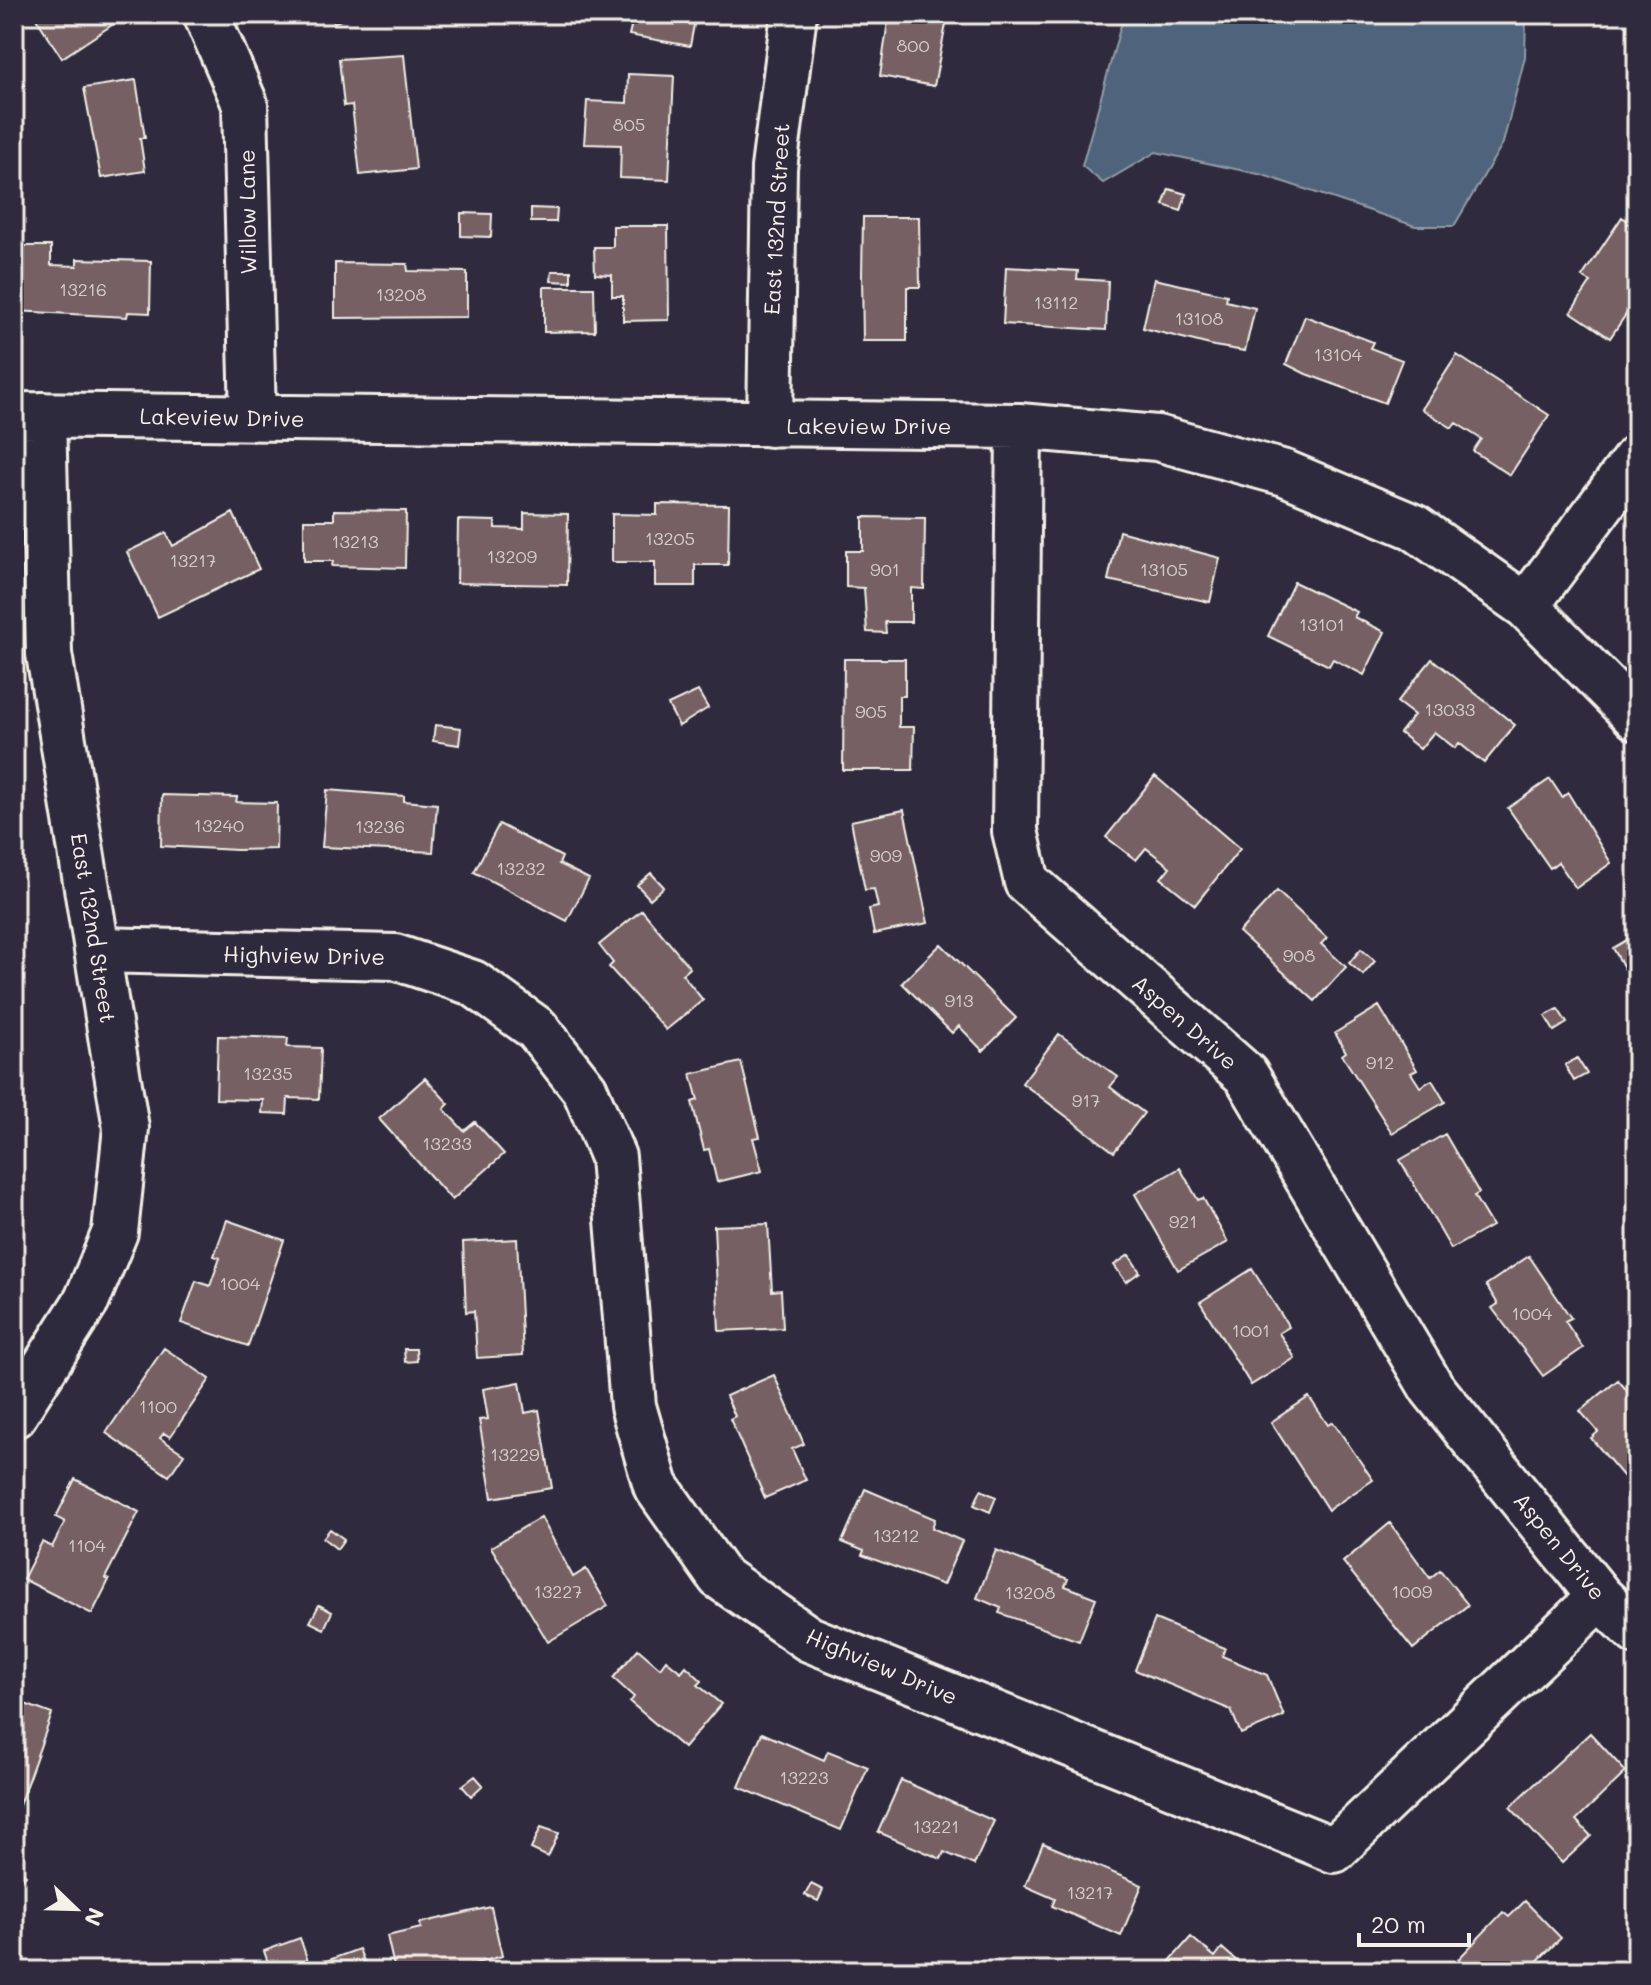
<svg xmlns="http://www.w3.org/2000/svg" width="1651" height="1985" font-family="Mali,sans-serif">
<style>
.water{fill:#50647b;stroke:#929ca7;stroke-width:2}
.building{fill:#766163;stroke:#f4f1e8;stroke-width:2}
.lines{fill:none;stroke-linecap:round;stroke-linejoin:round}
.minor-casing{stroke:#f4f1e8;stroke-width:50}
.minor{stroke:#2f2a3d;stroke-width:44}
.labels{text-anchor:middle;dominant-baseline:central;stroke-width:6;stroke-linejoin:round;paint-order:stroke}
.number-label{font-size:18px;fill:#d4cdc7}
.street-label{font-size:22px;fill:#f4f1e8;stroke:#2f2a3d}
</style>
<rect width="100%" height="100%" fill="#2f2a3d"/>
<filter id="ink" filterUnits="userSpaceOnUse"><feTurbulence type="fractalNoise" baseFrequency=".0125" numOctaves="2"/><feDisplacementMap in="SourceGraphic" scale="16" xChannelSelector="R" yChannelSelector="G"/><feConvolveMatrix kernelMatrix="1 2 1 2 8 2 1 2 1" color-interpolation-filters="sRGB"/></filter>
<g filter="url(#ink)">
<!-- water -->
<path class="water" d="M1124 14H1526L1525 57 1503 143 1454 226H1415L1263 175 1156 152 1103 183 1082 166Z"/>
<!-- building -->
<path class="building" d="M36 14H114L118 21 62 58 34 15Z
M330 14H354L334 23Z
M634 14H696L690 46 629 35Z
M889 14H948L934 86 880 76Z
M404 55 416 169 360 175 352 105 344 106 339 59Z
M628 74 674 76 669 180 620 178 621 145 584 144 587 101 627 103Z
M136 80 145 138H140L145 171 101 178 84 88Z
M1169 189 1186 194 1181 211 1163 205Z
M531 208 557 209 556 222H531Z
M461 213 492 214 491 237 461 236Z
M863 217H919L920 287H907V341H863L862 275Z
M1622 217 1637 227V298L1610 338 1571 312 1591 282 1582 277Z
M613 226H668L669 320 623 321V296H612V275L595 274 594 247H613Z
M17 246H51V265L77 266V259L151 261 150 313 128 312 127 317 15 311Z
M335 263 407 264 408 271 467 272V317L335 318Z
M1006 267 1078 271 1077 279 1108 281 1106 330 1003 324Z
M552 271H571V282L551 281Z
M1154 279 1227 295 1226 301 1255 308 1245 351 1214 346 1143 328Z
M544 287H594L595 331 544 332Z
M1305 316 1373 342 1370 348 1402 360 1385 403 1306 374 1286 364Z
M1457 355 1549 415 1510 475 1473 451 1481 439 1456 423 1452 428 1422 409Z
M657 504 729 505 728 565H695V586H655V562H612V514L657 515Z
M334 510 406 511 405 568 332 566 333 561H304V520H334Z
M233 513 259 569 158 617 127 552 166 533 173 546Z
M524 513 568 514 567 585 457 583 458 520 495 521V528L524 529Z
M863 517 925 518 924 589 911 588V622H885L886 633 867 632 864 588 846 587V551H863Z
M1119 531 1220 558 1210 602 1108 580Z
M1294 582 1357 612 1354 617 1385 632 1364 675 1333 659 1329 666 1268 636Z
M844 659H905V696H899V727H914L913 770H843Z
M1432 659 1515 725 1484 763 1459 743 1455 748 1434 732 1420 749 1400 733 1414 715 1397 702Z
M698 691 708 708 679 726 668 705Z
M435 725 461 728 459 745 433 741Z
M1155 776 1240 849 1195 905 1161 878 1170 867 1146 848 1136 860 1106 837Z
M1550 779 1562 797 1568 793 1611 863 1576 888 1558 862 1550 868 1508 808Z
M327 790 404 796V801L437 804 433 852 322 847Z
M162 795 237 797 236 802 277 803 276 849 237 850 161 846Z
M904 810 928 923 874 934 869 909 878 907 874 889 865 890 851 821Z
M499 824 562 857 559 864 589 879 567 921 474 872Z
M651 873 664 887 650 899 637 885Z
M1277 891 1327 938 1321 944 1346 967 1315 1001 1239 932Z
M642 910 690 968 682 974 703 1000 666 1030 609 967 613 963 599 945Z
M1637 934V991L1613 948Z
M941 944 1016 1018 983 1051 959 1026 952 1033 902 983Z
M1361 949 1375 961 1363 975 1349 963Z
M1379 1006 1417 1070 1411 1073 1420 1087 1432 1080 1445 1102 1392 1133 1342 1055 1346 1052 1335 1033Z
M1558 1009 1567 1023 1554 1031 1545 1016Z
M1059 1034 1118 1077 1110 1087 1144 1113 1114 1152 1022 1083Z
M218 1036 288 1038 287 1047 321 1048 319 1099 288 1098 287 1114 262 1113 263 1100 216 1099Z
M1577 1058 1587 1074 1574 1081 1565 1065Z
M741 1062 760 1137 753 1138 762 1171 717 1182 709 1149 704 1150 692 1102 698 1100 691 1074Z
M425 1078 449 1104 444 1109 464 1131 475 1122 504 1154 452 1200 379 1119Z
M1445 1134 1479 1193 1474 1196 1492 1226 1451 1249 1400 1160Z
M1180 1168 1198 1200 1203 1198 1228 1242 1178 1270 1135 1194Z
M227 1220 284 1240 248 1346 181 1323 196 1281 210 1286 220 1258 214 1256Z
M768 1224 772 1291 781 1290 783 1328 719 1331 714 1226Z
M517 1239 523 1355 477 1358 474 1311 466 1312 463 1242Z
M1129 1255 1140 1272 1126 1282 1114 1265Z
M1529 1256 1571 1318 1565 1321 1583 1348 1543 1376 1492 1308 1498 1304 1486 1285Z
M1252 1269 1289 1327 1279 1333 1295 1358 1251 1385 1200 1302Z
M164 1348 210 1379 170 1437 164 1433 160 1438 184 1454 169 1476 106 1433Z
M404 1349H416L417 1361 405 1362Z
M774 1375 804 1444 792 1449 806 1480 765 1498 730 1419 735 1416 726 1396Z
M1618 1380 1637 1402V1485L1627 1474 1624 1477 1591 1438 1598 1432 1580 1411Z
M520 1382 525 1413 539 1410 552 1488 492 1498 479 1420 488 1419 483 1389Z
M1309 1397 1328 1425 1333 1422 1373 1480 1328 1510 1271 1422Z
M75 1479 139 1512 105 1578 109 1580 92 1614 23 1579 42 1542 52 1547 65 1522 56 1517Z
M865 1489 935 1519 932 1528 962 1541 943 1585 862 1555 864 1551 842 1542Z
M981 1490 996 1497 990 1512 974 1505Z
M541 1517 573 1577 586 1569 608 1606 548 1642 491 1547Z
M1390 1523 1430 1578 1440 1570 1468 1605 1413 1649 1343 1562Z
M330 1529 344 1539 337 1549 323 1538Z
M996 1550 1068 1579 1065 1586 1096 1598 1079 1641 999 1613 1001 1608 977 1598Z
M319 1605 332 1612 324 1629 310 1622Z
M1155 1619 1225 1648 1222 1656 1267 1675 1284 1716 1241 1734 1231 1710 1135 1670Z
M638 1649 660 1668 666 1660 681 1672 686 1666 702 1681 698 1685 721 1704 684 1748 630 1702 634 1697 613 1678Z
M14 1700 52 1714 14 1819Z
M762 1733 824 1760 828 1751 868 1767 841 1830 739 1787Z
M1590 1733 1626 1772 1576 1820 1591 1836 1562 1863 1510 1807Z
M475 1776 483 1785 471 1796 462 1786Z
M901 1780 994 1821 974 1865 944 1852 941 1859 878 1832Z
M541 1827 559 1833 548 1857 531 1849Z
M1043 1843 1142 1885 1121 1936 1052 1906 1055 1899 1025 1886Z
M14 1865 26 1875 14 1888Z
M811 1884 823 1890 818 1901 805 1895Z
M1525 1901 1561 1938 1527 1971H1447L1503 1912 1509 1917Z
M491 1907 502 1956 448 1971H395L387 1936 421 1928 420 1923Z
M1191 1937 1215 1957 1222 1948 1248 1971H1161Z
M300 1938 310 1967 359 1949 368 1971H271L264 1951Z"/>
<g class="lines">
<!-- minor casing -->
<g class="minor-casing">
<path id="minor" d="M206 14 245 104 253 418
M14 415 1019 426 1157 438 1285 473 1414 527 1526 606 1637 718
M770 424 774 168 794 14
M1019 426 1015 831 1027 882 1246 1075 1432 1388 1600 1597 1637 1632
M1526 606 1637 457
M97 950 395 957 473 983 537 1029 585 1090 613 1157 633 1406 656 1486 720 1577 809 1639 1334 1850 1600 1597
M14 1415 87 1300 115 1232 126 1128 49 654 43 415"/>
</g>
<!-- minor -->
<use href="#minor" class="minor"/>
</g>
</g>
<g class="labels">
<!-- number labels -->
<g class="number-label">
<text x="913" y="45">800</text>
<text x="629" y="124">805</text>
<text x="83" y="289">13216</text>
<text x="401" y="294">13208</text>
<text x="1056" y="302">13112</text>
<text x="1199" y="318">13108</text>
<text x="1338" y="354">13104</text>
<text x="670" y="538">13205</text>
<text x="355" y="541">13213</text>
<text x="512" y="556">13209</text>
<text x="193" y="560">13217</text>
<text x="885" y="569">901</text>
<text x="1164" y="569">13105</text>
<text x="1322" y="624">13101</text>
<text x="1450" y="709">13033</text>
<text x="871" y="711">905</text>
<text x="219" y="825">13240</text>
<text x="380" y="826">13236</text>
<text x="886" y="855">909</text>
<text x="521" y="868">13232</text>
<text x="1299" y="955">908</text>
<text x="959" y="1000">913</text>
<text x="1380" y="1062">912</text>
<text x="268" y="1073">13235</text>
<text x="1086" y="1100">917</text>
<text x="447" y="1143">13233</text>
<text x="1183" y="1221">921</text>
<text x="240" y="1283">1004</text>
<text x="1532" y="1313">1004</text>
<text x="1251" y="1330">1001</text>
<text x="158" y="1406">1100</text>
<text x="515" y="1454">13229</text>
<text x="896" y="1535">13212</text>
<text x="87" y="1545">1104</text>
<text x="558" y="1591">13227</text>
<text x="1412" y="1591">1009</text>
<text x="1030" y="1592">13208</text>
<text x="804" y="1777">13223</text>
<text x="936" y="1826">13221</text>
<text x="1090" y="1892">13217</text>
</g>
<!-- street labels -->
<g class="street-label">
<text transform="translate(247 212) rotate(-91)">Willow Lane</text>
<text transform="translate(776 219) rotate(-87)">East 132nd Street</text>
<text transform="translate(222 417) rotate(1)">Lakeview Drive</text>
<text x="869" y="425">Lakeview Drive</text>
<text transform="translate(94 928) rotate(81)">East 132nd Street</text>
<text transform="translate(304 955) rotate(1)">Highview Drive</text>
<text transform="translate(1185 1022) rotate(41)">Aspen Drive</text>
<text transform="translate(1560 1546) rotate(51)">Aspen Drive</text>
<text transform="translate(882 1666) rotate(23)">Highview Drive</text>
</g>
</g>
<!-- margin -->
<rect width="1651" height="1985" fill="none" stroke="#2f2a3d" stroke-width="48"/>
<rect x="24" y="24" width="1603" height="1937" fill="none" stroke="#f4f1e8" stroke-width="3" filter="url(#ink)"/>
<!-- north arrow -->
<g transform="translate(76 1909) rotate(113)" stroke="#2f2a3d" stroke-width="6" paint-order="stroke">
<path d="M0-6L14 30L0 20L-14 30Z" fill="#f4f1e8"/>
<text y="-12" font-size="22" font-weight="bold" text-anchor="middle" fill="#f4f1e8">N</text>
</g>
<!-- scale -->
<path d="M1359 1933v12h110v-12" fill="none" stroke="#f4f1e8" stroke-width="4"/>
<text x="1371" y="1933" font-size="24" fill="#f4f1e8" stroke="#2f2a3d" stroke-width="6" paint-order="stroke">20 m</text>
</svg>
